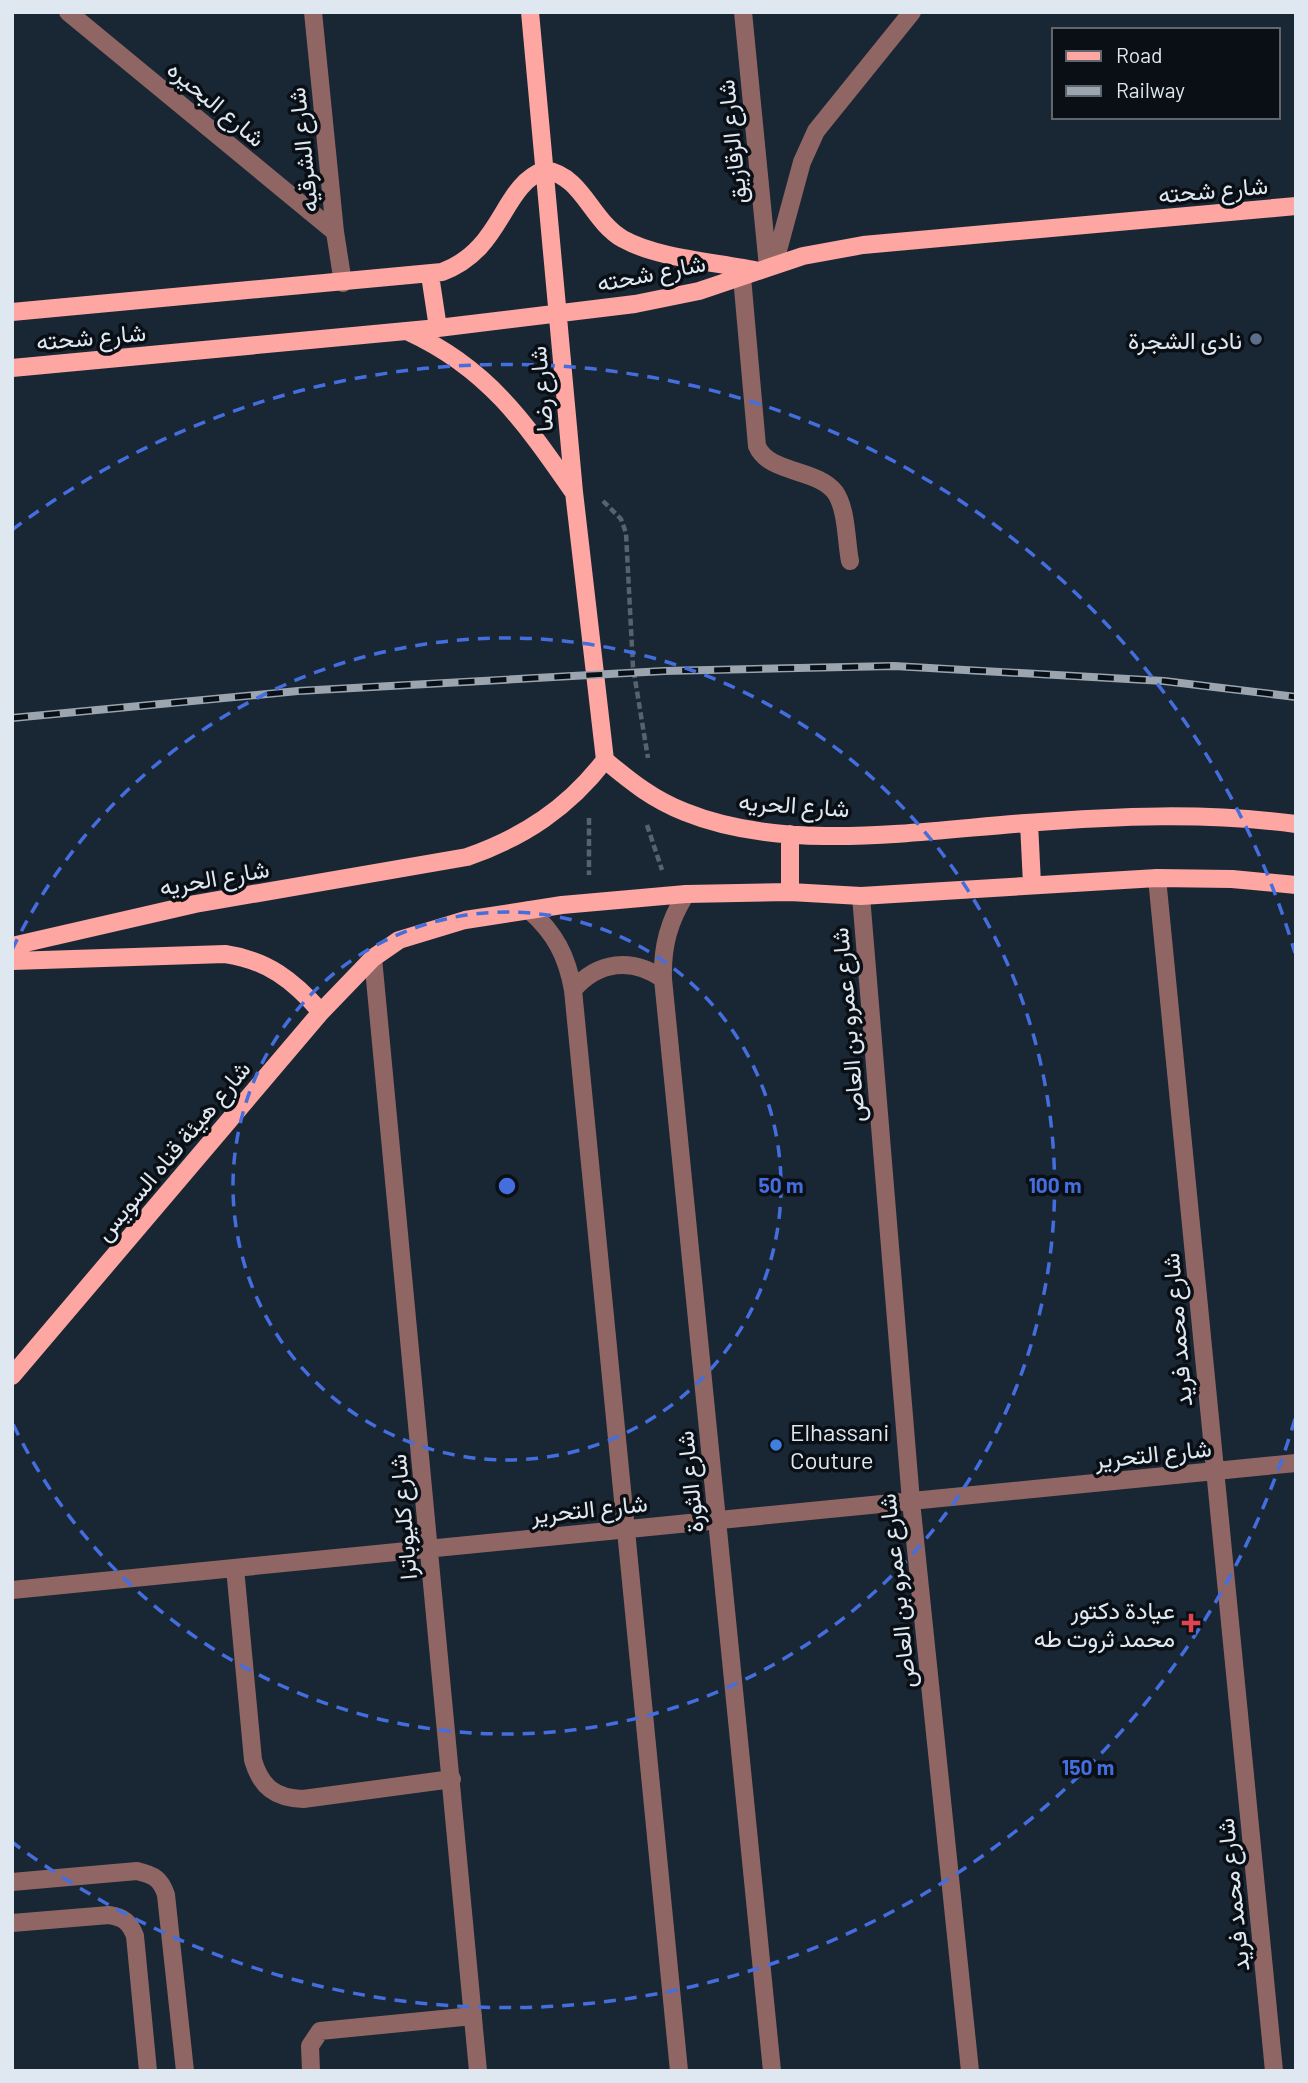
<svg xmlns="http://www.w3.org/2000/svg" width="1308" height="2083" font-family="Barlow,Vazirmatn,sans-serif">
<style>
.lines{fill:none;stroke-linecap:round;stroke-linejoin:round}
.path{stroke:#56626e;stroke-width:4.5;stroke-dasharray:7 3.5;stroke-linecap:butt}
.minor{stroke:#906664;stroke-width:18}
.major{stroke:#fda6a2;stroke-width:18}
.rail-casing{stroke:#9aa5af;stroke-width:8}
.rail{stroke:#090f15;stroke-width:5;stroke-dasharray:16;stroke-linecap:butt}
.ring{fill:none;stroke:#446ddd;stroke-width:3.5;stroke-dasharray:12 9}
.service-dot{fill:#5c6f8a;stroke:#090f15;stroke-width:2.5}
.shop-dot{fill:#3f7fe0;stroke:#090f15;stroke-width:2.5}
.health-dot{fill:#e0444e;stroke:#090f15;stroke-width:2.5}
.labels{text-anchor:middle;dominant-baseline:central;stroke-width:7;stroke-linejoin:round;paint-order:stroke}
.street-label{font-size:24px;fill:#dfe8f1;stroke:#090f15}
.poi-label{font-size:24px;fill:#dfe8f1;stroke:#090f15;text-anchor:end}
.centre{fill:#446ddd;stroke:#090f15;stroke-width:3.5}
.ring-label{font-size:21px;text-anchor:middle;font-weight:bold;fill:#446ddd;stroke:#090f15;stroke-width:7;stroke-linejoin:round;paint-order:stroke}
</style>
<rect width="100%" height="100%" fill="#192734"/>
<g class="lines">
<!-- path -->
<path class="path" d="M603 501 621 519 626 533 633 667 648 758
M589 818V875
M647 825 662 870"/>
<!-- minor -->
<path class="minor" d="M68 12 335 232
M313 12 335 232 343 283
M743 12 768 267
M774 265 802 162 816 131 912 12
M742 277 757 446C769 474 816 468 835 492 847 509 846 541 850 561
M1157 878 1274 2071
M686 894C669 921 662 946 663 979L772 2071
M861 896 911 1501 970 2071
M529 910C555 933 567 956 573 990L679 2071
M373 958 478 2071
M573 990C598 961 632 957 663 979
M235 1568 253 1760C261 1787 275 1798 303 1799L452 1779
M12 1590 1296 1463
M12 1882 137 1871C154 1875 161 1879 166 1895L185 2071
M12 1923 109 1915C124 1917 130 1923 135 1936L148 2071
M311 2071 310 2046 320 2031 473 2016"/>
<!-- major -->
<path class="major" d="M530 12 574 492 605 760
M430 275 438 328
M12 312 442 272C504 249 501 185 545 170 583 176 591 221 623 239 659 259 719 262 759 271
M409 332C487 368 524 421 572 490
M12 368 438 328 635 304 699 291 803 256 863 245 1296 206
M605 760C631 782 654 800 685 812 786 853 919 831 1026 823 1116 816 1206 812 1296 824
M1029 823 1032 884
M790 834V892
M12 946 195 904 467 857C524 837 568 808 605 760
M12 961 225 954C267 960 293 980 321 1012
M12 1376 321 1012 373 958 399 940 465 920 562 905 686 894 790 892 861 896 1157 878 1232 879 1296 885"/>
<!-- rail casing -->
<g class="rail-casing">
<path id="rail" d="M12 718 298 691 664 671 894 666 1164 681 1296 697"/>
</g>
<!-- rail -->
<use href="#rail" class="rail"/>
</g>
<!-- distance rings -->
<g class="ring">
<circle cx="507" cy="1186" r="274"/>
<path d="M12 950A548 548 0 1 1 12 1422"/>
<path d="M1295 1419A822 822 0 0 1 12 1842M12 530A822 822 0 0 1 1295 953"/>
</g>
<!-- markers -->
<circle class="service-dot" cx="1256" cy="339" r="7"/>
<circle class="shop-dot" cx="776" cy="1445" r="7"/>
<path class="health-dot" d="M1187.5 1612.5h7v7h7v7h-7v7h-7v-7h-7v-7h7z"/>
<g class="labels">
<!-- street labels -->
<g class="street-label">
<text transform="translate(217 103) rotate(40)">شارع البحيره</text>
<text transform="translate(731 142) rotate(-96)">شارع الزقازيق</text>
<text transform="translate(302 150) rotate(-96)">شارع الشرقيه</text>
<text transform="translate(1213 189) rotate(-5)">شارع شحته</text>
<text transform="translate(651 272) rotate(-11)">شارع شحته</text>
<text transform="translate(91 336) rotate(-5)">شارع شحته</text>
<text transform="translate(540 389) rotate(-95)">شارع رضا</text>
<text transform="translate(794 804) rotate(4)">شارع الحريه</text>
<text transform="translate(214 877) rotate(-10)">شارع الحريه</text>
<text transform="translate(847 1025) rotate(-95)">شارع عمرو بن العاص</text>
<text transform="translate(172 1150) rotate(-50)">شارع هيئة قناه السويس</text>
<text transform="translate(1176 1330) rotate(-95)">شارع محمد فريد</text>
<text transform="translate(1153 1453) rotate(-6)">شارع التحرير</text>
<text transform="translate(689 1482) rotate(-96)">شارع الثورة</text>
<text transform="translate(589 1508) rotate(-6)">شارع التحرير</text>
<text transform="translate(402 1517) rotate(-95)">شارع كليوباترا</text>
<text transform="translate(896 1591) rotate(-96)">شارع عمرو بن العاص</text>
<text transform="translate(1232 1895) rotate(-96)">شارع محمد فريد</text>
</g>
<!-- poi labels -->
<g class="poi-label">
<text x="1242" y="339">نادى الشجرة</text>
<text x="790" y="1431" text-anchor="start">Elhassani<tspan x="790" dy="28">Couture</tspan></text>
<text x="1175" y="1609">عيادة دكتور<tspan x="1175" dy="28">محمد ثروت طه</tspan></text>
</g>
</g>
<circle cx="507" cy="1186" r="10" class="centre"/>
<g class="ring-label">
<text x="781" y="1193">50 m</text>
<text x="1055" y="1193">100 m</text>
<text x="1088" y="1775">150 m</text>
</g>
<!-- border -->
<rect width="1308" height="2083" fill="none" stroke="#dfe8f1" stroke-width="28"/>
<!-- legend -->
<rect x="1052" y="28" width="228" height="91" fill="#090f15" stroke="#5f666d" stroke-width="2"/>
<rect x="1066" y="51" width="35" height="10" fill="#fda6a2" stroke="#5f666d" stroke-width="2"/>
<text x="1116" y="63" font-size="21" fill="#dfe8f1">Road</text>
<rect x="1066" y="86" width="35" height="10" fill="#9aa5af" stroke="#5f666d" stroke-width="2"/>
<text x="1116" y="98" font-size="21" fill="#dfe8f1">Railway</text>
</svg>
